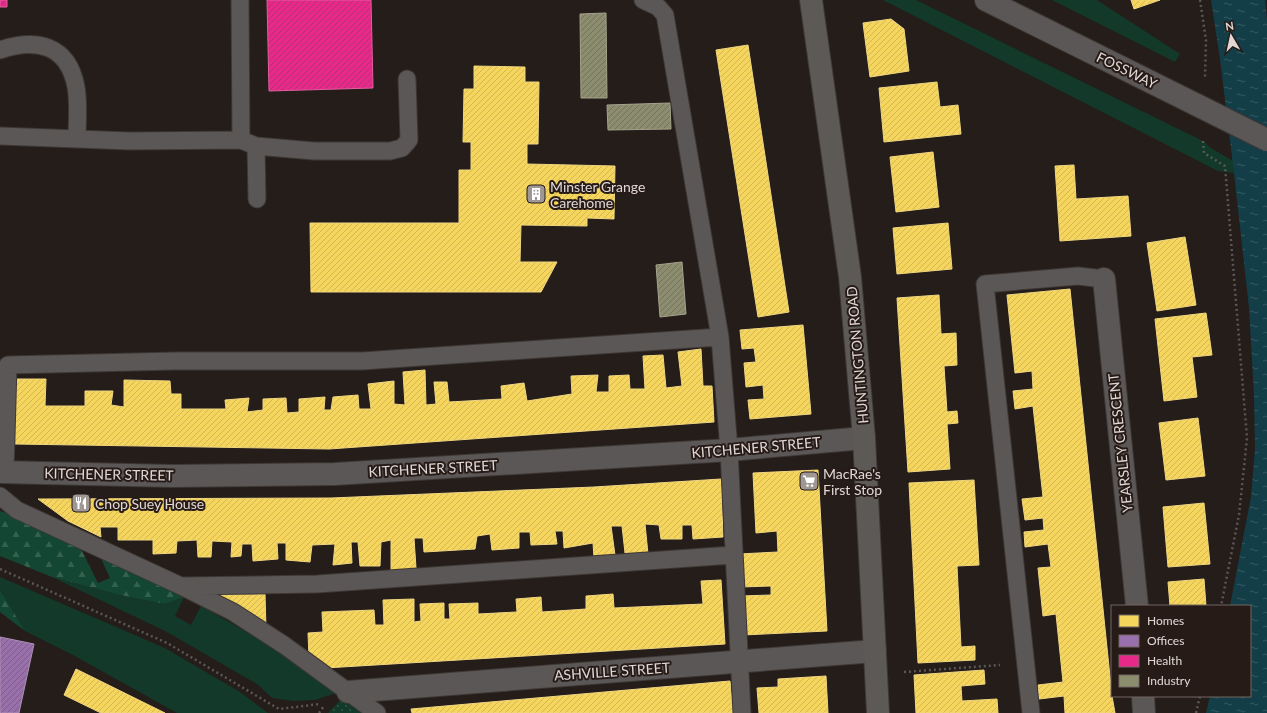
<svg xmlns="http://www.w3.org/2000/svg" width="1267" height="713" font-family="Lato,sans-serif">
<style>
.grass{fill:#12392a}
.forest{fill:url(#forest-firs)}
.garden{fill:url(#garden-dots)}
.water{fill:url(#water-ripples)}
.homes{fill:url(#homes-hatch);stroke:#f0d680}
.offices{fill:url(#offices-hatch);stroke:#af8fb8}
.health{fill:url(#health-hatch);stroke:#e55ea0}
.industry{fill:url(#industry-hatch);stroke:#a6a38d}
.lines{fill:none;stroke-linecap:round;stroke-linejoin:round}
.lane-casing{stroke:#3e3835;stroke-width:19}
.street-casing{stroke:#3e3835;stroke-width:24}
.secondary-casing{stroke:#3e3835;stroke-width:24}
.path{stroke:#5a5756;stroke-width:2.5;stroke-dasharray:2 3;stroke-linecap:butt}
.lane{stroke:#5a5756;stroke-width:17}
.street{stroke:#5a5756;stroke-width:22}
.secondary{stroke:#5c5957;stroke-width:22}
.street-bridge-casing{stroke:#3e3835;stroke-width:24;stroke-linecap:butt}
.street-bridge{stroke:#5a5756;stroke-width:22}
.labels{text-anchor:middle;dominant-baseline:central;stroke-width:4;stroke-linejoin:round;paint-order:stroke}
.street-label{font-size:14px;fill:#e1d8d5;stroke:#271b17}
.poi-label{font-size:14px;fill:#e1d8d5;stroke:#271b17;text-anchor:start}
</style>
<defs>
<pattern id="forest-firs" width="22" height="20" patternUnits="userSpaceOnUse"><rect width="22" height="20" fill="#134734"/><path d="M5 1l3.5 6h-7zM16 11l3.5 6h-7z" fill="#356150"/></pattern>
<pattern id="garden-dots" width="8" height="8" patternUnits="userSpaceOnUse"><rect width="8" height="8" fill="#12392a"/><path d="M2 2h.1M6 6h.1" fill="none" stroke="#345548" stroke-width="1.8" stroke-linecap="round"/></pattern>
<pattern id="water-ripples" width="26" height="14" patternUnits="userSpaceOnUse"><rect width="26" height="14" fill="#133e48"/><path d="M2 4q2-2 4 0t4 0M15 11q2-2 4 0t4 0" fill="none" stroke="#355962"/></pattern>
<pattern id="homes-hatch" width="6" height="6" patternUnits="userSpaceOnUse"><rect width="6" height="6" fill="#f6d55c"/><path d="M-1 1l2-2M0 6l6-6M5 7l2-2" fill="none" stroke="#d2b756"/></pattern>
<pattern id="offices-hatch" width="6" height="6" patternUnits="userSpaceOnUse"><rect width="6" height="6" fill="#9970ab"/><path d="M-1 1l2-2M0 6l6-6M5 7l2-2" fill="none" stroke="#7b6086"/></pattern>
<pattern id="health-hatch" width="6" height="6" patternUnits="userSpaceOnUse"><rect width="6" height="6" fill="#e7298a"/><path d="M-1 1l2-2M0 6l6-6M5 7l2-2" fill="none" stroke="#b63074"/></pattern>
<pattern id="industry-hatch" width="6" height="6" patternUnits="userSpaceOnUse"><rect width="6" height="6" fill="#8c8c6e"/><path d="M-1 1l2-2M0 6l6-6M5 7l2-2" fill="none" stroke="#73725e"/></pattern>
</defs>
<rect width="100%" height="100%" fill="#241d1a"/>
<!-- grass -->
<path class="grass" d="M883 0H916L1203 141 1211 148 1233 161 1234 173 1218 171Z
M1052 0H1097L1180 54 1175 62Z
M0 577 165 648 240 692 268 713H177L73 655 25 631 0 590Z
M52 577 120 595 165 604 184 597 175 616 191 625 201 606 280 651 336 693 315 700 294 701 272 698 257 684 167 632Z"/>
<!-- forest -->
<path class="forest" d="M0 511 17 516 79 545 98 583 110 578 99 554 184 597 165 604 120 595 52 577 0 556Z
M0 590 25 631 0 612Z"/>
<!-- garden -->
<path class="garden" d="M343 697 364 713H328Z"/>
<!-- water -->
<path class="water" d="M1211 0H1265L1267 20V713H1206L1210 696H1250V606H1230L1251 497 1255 449 1254 395 1249 308 1234 173 1220 59Z"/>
<!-- homes -->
<path class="homes" d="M1131 0H1160L1134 9Z
M891 19 904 29 909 71 870 77 863 23Z
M748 45 789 312 758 317 716 50Z
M474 66 525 67V82H539L538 144H527V164L615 166 614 219 587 218V226L521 225 520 262H557L541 292H311L310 223H459V170H471V142H463L464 89H474Z
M937 82 940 107 958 105 961 134 884 142 879 88Z
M933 152 939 207 896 212 890 157Z
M1074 165 1076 199 1128 196 1131 236 1060 241 1055 166Z
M948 223 952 269 897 274 893 228Z
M1185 237 1196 305 1157 311 1147 243Z
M1070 289 1112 696 1115 713H1065L1064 696 1039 699 1038 685 1063 682 1056 614 1043 616 1038 568 1051 567 1048 544 1025 547 1024 532 1044 530 1043 518 1025 520 1022 499 1043 497 1033 406 1015 409 1013 391 1033 389 1032 371 1015 373 1007 295Z
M939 295 941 334 956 333 957 365 944 366 947 412 957 411 958 423 947 424 950 469 908 472 897 298Z
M1206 313 1212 355 1192 357 1197 397 1164 401 1155 319Z
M803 325 811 414 750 419 748 400 764 399 763 385 746 387 744 363 756 362 754 348 742 349 740 330Z
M701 349 703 386H712L714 422 329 449 14 444 15 379H46L45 406H85V391H113L111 405 124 407V380L170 381 171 394H181V409H226L225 400 249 398 247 412 263 410V399L286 398 287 413 299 412V399L325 397 324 410H331L333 397 358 395 359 409H371L368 384 394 381V404L405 405 403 372 425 370 426 405 436 404 434 382H447L449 402 502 399 501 386 524 383 527 401 572 394 571 376 598 375 596 392H609V376L629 375 630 389H645L643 356 663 355 666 388 682 386 678 352Z
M1198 418 1205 476 1166 480 1159 423Z
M818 470 827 631 743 635 741 596 771 595V586L741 587 739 554 778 552 777 531 756 533 753 473Z
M721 479 723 537 693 539 692 525H682V539H661L659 525 645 524 648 554 625 553 622 526H611L615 555 594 558 593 543 564 548 563 531H555L557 544 531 545 530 532H519V548L492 550 490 534 477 536 475 549 424 552 423 538H414L416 568 391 571V540L381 542 380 566H360L358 542H351L352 563 333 565 335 544 312 545 310 562 286 560V543H277L278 559 253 561 252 544H242L241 556 231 557 232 542 212 541 211 557H198L197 540 177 541 176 553 153 554V540H118V527H100L101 537 68 521 38 499 331 498 594 487Z
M974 480 979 565 957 566 961 647 975 646V660L918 663 909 483Z
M1204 503 1210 564 1168 567 1163 507Z
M1204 579 1206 606H1170L1168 582Z
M721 580 725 644 325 668 309 657 308 633 323 632 322 612 374 610 375 625H384L383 600 414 599V622L421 621 420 604 444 603V619H450L449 604 478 603V614L517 612 516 599 541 597 542 612 586 609V596L613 594 614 608 703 604 701 581Z
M265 594 266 629 211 595Z
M76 669 165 713H101L64 695Z
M984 670 985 684 961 686 962 701 997 699 998 713H916L914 675Z
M826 676 828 713H759L757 688 778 687V679Z
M730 681 733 713H412L411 709Z"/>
<!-- offices -->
<path class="offices" d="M0 637 34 644 19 713H0Z"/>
<!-- health -->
<path class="health" d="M0 0H7V7H0Z
M267 0H371L373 88 269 91Z"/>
<!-- industry -->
<path class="industry" d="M606 13 607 98H581L580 14Z
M670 103 671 129 608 130 607 105Z
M682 262 686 314 660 317 656 265Z"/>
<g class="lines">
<!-- lane casing -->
<g class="lane-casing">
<path id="lane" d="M240 0 241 140
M643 0 658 7 665 15 720 337
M0 50C36 38 68 44 76 87 79 103 77 122 77 139
M0 136 129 141 241 140 256 146 257 199
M256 146 314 151H390L402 148 409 140 407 79
M5 472 8 365 175 361H362L720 337 729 450 742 713
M0 496 17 510 181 586 233 612 284 645 377 713
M181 586 317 584 733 555
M1031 713 985 284 1078 276 1104 279"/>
</g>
<!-- street casing -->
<g class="street-casing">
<path id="street" d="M986 0 1197 105
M1104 279 1137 606
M0 472 172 476 335 474 729 450 864 438
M348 692 875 651
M1143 696 1144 713"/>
</g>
<!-- secondary casing -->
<g class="secondary-casing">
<path id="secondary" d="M811 0 850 277 864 438 878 713"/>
</g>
<!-- path -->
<path class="path" d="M1200 0 1206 40 1205 78
M1203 141 1204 153 1225 166 1247 438 1239 515 1221 606
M0 569 167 643 279 709 320 704
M904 672 1000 665
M319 713 324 706
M1196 713 1200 696"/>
<!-- lane -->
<use href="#lane" class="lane"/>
<!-- street -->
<use href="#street" class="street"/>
<!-- secondary -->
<use href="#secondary" class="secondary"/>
<!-- street-bridge casing -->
<g class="street-bridge-casing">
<path id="street-bridge" d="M1197 105 1267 140"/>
</g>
<!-- street-bridge -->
<use href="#street-bridge" class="street-bridge"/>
</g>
<!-- icons -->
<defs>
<g id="building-square" transform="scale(1)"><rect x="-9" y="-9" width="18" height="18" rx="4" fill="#9f9794" stroke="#271b17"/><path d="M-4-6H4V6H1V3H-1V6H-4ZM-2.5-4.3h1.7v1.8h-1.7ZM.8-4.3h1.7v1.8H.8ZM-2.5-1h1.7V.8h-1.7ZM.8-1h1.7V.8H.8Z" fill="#fff"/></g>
<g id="supermarket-square" transform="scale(1)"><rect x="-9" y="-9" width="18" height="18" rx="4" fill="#9f9794" stroke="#271b17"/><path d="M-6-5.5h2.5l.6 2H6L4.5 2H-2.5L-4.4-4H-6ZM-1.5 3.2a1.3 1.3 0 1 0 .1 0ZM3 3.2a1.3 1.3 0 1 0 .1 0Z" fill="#fff"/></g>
<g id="restaurant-square" transform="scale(1)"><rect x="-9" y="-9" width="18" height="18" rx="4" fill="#9f9794" stroke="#271b17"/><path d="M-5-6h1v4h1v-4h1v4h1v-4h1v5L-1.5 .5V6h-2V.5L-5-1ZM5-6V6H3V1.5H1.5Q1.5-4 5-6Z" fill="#fff"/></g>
</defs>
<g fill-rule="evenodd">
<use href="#building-square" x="536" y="194"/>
<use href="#supermarket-square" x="809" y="481"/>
<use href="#restaurant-square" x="81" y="503"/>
</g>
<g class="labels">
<!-- street labels -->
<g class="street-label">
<text transform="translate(1127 70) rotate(26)">FOSSWAY</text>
<text transform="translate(857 355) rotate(-95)">HUNTINGTON ROAD</text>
<text transform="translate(1120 443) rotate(-96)">YEARSLEY CRESCENT</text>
<text transform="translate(756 447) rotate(-5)">KITCHENER STREET</text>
<text transform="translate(433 468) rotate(-3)">KITCHENER STREET</text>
<text transform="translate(109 474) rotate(1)">KITCHENER STREET</text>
<text transform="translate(612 671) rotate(-4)">ASHVILLE STREET</text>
</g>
<!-- poi labels -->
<g class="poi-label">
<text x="550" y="186">Minster Grange<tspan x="550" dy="16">Carehome</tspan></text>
<text x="823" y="473">MacRae's<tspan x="823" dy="16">First Stop</tspan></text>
<text x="95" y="503">Chop Suey House</text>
</g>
</g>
<!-- legend -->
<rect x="1111" y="605" width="140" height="92" fill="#271b17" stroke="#716763"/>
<rect x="1119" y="615" width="20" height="12" fill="#f6d55c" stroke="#716763"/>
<text x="1147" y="625" font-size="12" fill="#e1d8d5">Homes</text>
<rect x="1119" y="635" width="20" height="12" fill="#9970ab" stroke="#716763"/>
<text x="1147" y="645" font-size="12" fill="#e1d8d5">Offices</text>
<rect x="1119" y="655" width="20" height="12" fill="#e7298a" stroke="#716763"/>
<text x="1147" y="665" font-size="12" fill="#e1d8d5">Health</text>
<rect x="1119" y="675" width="20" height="12" fill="#8c8c6e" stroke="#716763"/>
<text x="1147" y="685" font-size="12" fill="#e1d8d5">Industry</text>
<!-- north arrow -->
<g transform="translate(1231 36) rotate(351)" stroke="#271b17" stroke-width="3" paint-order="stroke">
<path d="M0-3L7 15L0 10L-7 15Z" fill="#e1d8d5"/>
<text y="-6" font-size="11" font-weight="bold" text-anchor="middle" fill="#e1d8d5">N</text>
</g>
</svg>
